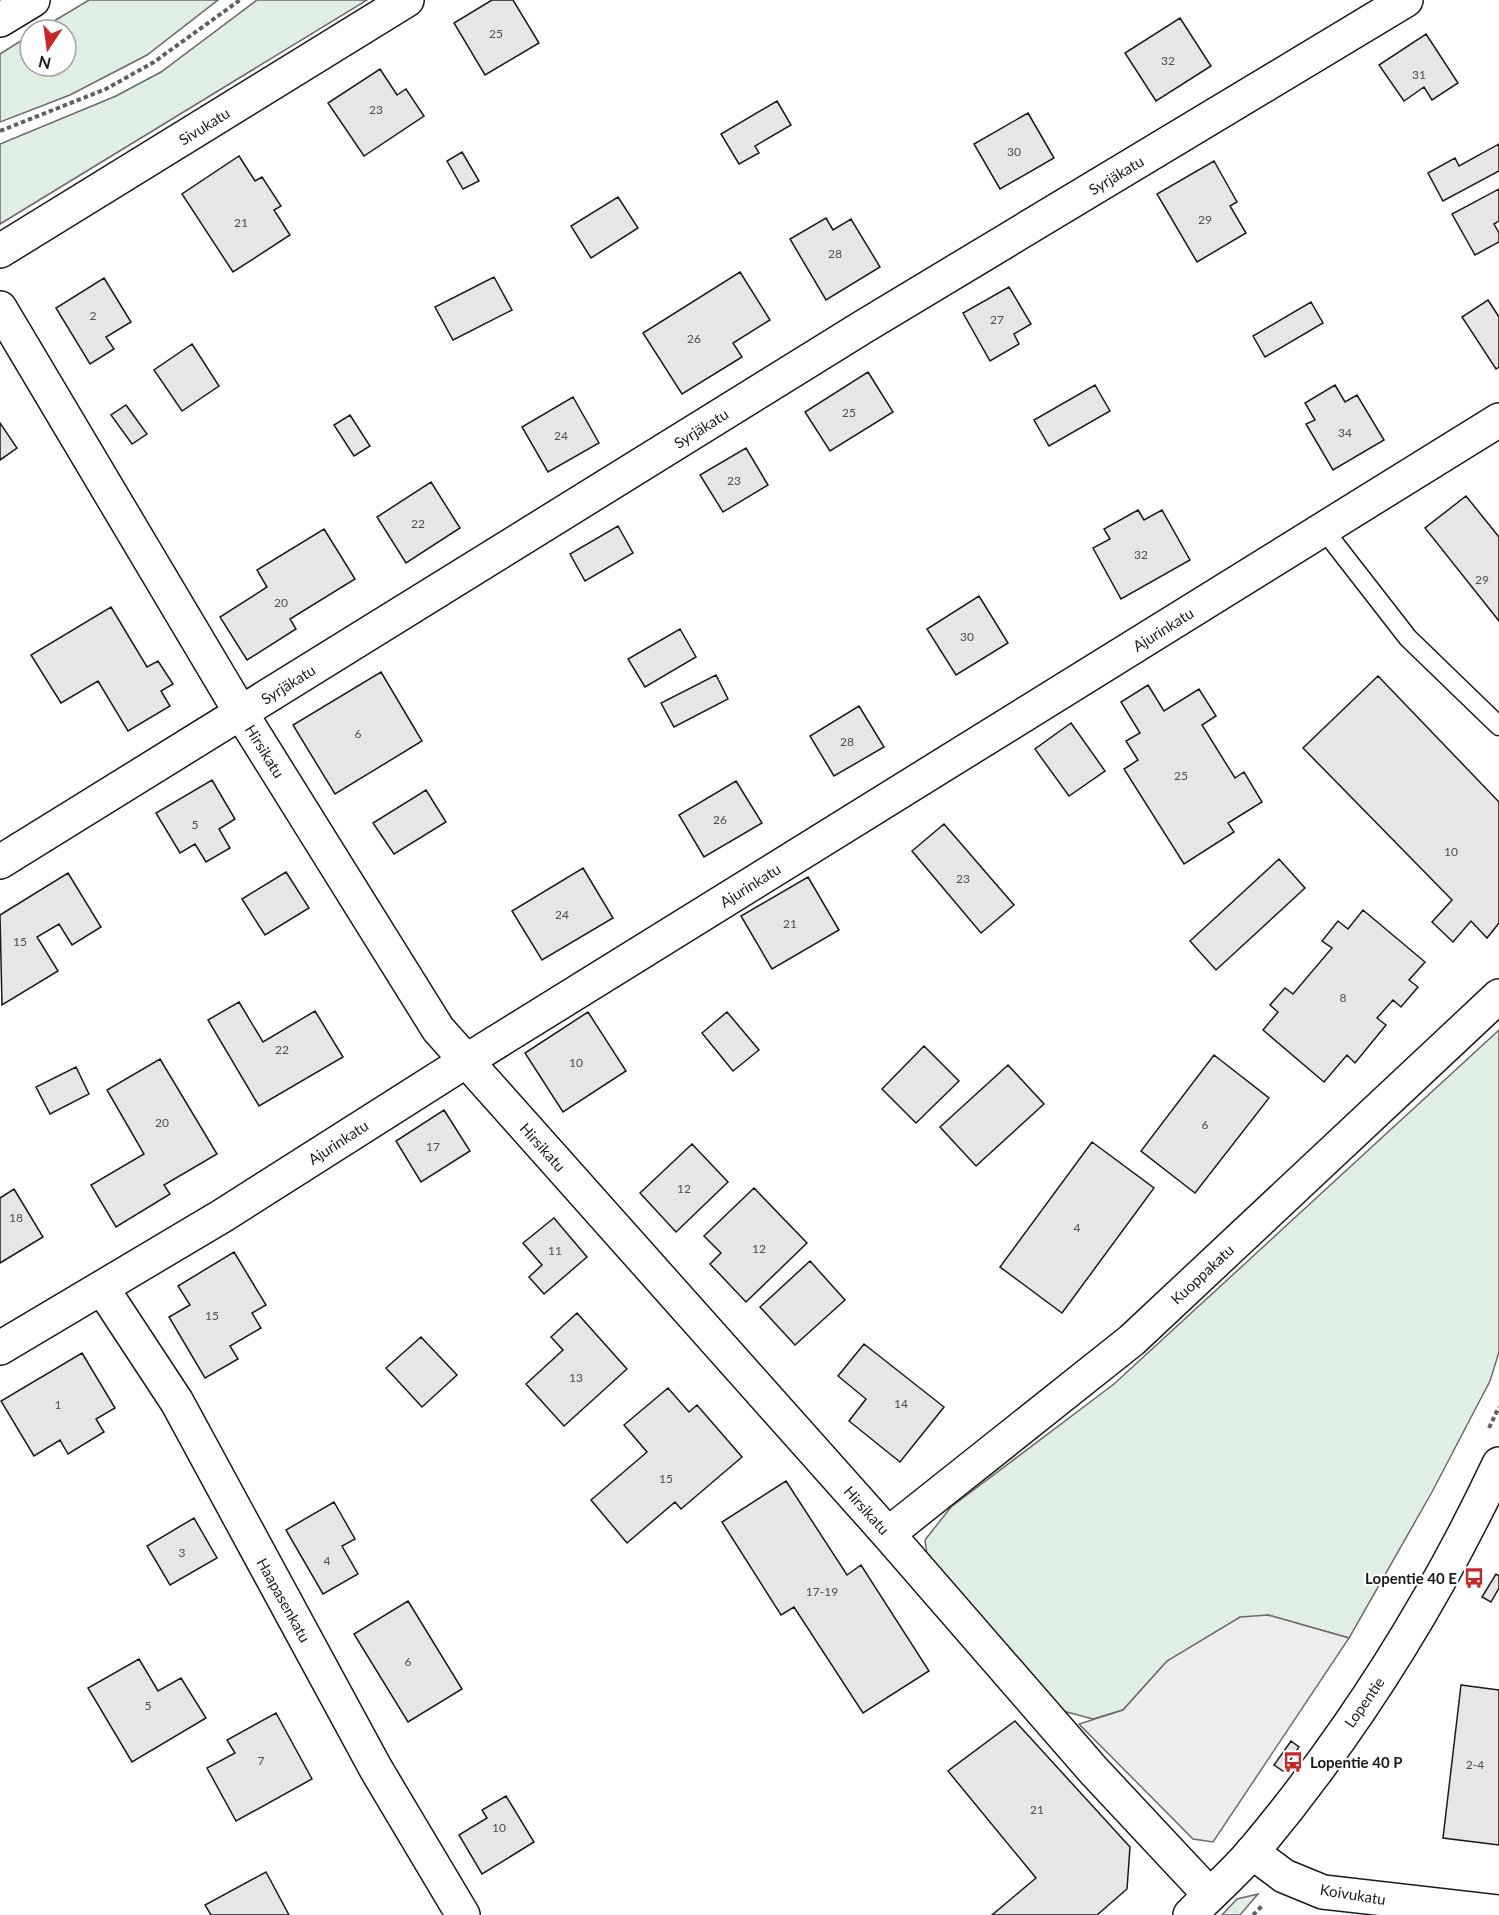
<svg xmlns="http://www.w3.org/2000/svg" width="1499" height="1915" font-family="Lato,sans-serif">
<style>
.green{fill:#e0efe3;stroke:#6a6a6a;stroke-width:1.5}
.parking{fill:#ededed;stroke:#6a6a6a;stroke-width:1.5}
.building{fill:#e6e6e6;stroke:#1a1a1a;stroke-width:1.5}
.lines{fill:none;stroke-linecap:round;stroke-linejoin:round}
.lane-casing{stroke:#1a1a1a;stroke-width:21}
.street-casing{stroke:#1a1a1a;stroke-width:36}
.secondary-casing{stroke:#1a1a1a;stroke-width:36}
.path{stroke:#5f5f5f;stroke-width:4;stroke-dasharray:4.5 3;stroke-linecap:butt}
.lane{stroke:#fff;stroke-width:18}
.street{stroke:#fff;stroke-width:33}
.secondary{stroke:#fff;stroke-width:33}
.labels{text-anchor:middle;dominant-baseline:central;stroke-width:4.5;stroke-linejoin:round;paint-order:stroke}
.number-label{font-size:12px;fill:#4d4d4d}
.street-label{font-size:15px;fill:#1a1a1a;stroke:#fff}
.poi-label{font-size:15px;font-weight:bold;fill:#1a1a1a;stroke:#fff;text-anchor:end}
</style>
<rect width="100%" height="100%" fill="#fff"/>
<!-- green -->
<path class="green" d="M89 0H218L147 55 70 95 0 122V54L30 35V66H66V30H39Z
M257 0H367L0 224V144L116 96 161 72Z
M1499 1030V1352L1490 1381 1432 1492 1349 1638 1268 1615 1167 1661 1123 1710 1093 1719 1063 1711 929 1570 925 1540 951 1507 1114 1384Z
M1258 1894 1240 1915H1222L1237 1899Z"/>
<!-- parking -->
<path class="parking" d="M1268 1615 1349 1638 1213 1842 1193 1839 1079 1724 1123 1710 1167 1661 1240 1617Z"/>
<!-- building -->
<path class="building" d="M492 0H513L539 43 485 75 454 23Z
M1180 18 1211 66 1156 101 1125 53Z
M1426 34 1458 83 1432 100 1424 87 1404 101 1379 65Z
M380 69 397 95 406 89 424 116 364 156 328 103Z
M777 101 791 125 755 146 759 153 739 164 721 134Z
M1028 113 1054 158 1000 189 974 144Z
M1499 144V171L1443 201 1428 173 1455 158 1459 166Z
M462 152 479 181 463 189 447 161Z
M239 156 255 181 262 177 281 206 274 210 290 235 233 272 182 194Z
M1214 161 1237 202 1230 206 1246 233 1197 262 1157 194Z
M1499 189V221L1494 224 1499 233V242L1475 255 1452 214Z
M618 197 638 228 591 258 571 226Z
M826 218 833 230 851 219 880 267 826 300 790 239Z
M740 272 770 320 733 343 742 357 682 394 643 333Z
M494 277 512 310 453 340 435 307Z
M104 278 131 322 106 337 114 349 90 364 56 308Z
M1009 287 1031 324 1014 334 1019 344 990 361 963 313Z
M1488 300 1499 317V367L1496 369 1462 317Z
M1311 302 1323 323 1265 357 1253 336Z
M192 344 219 386 182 411 154 370Z
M868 372 893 412 830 451 805 412Z
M1095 385 1110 411 1049 446 1034 420Z
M1335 385 1345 402 1357 395 1384 440 1333 470 1306 424 1315 420 1305 403Z
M573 397 599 443 548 472 522 427Z
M126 405 147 434 132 444 111 415Z
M350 415 370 446 354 456 334 425Z
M0 423 17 448 0 460Z
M746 448 768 485 723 512 700 475Z
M431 482 460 528 406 563 377 517Z
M1466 496 1499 537V621L1425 528Z
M1138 510 1144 520 1162 510 1190 560 1121 599 1093 548 1110 539 1104 529Z
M618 526 633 553 585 581 570 554Z
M324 529 355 579 290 619 296 629 247 660 220 617 267 587 257 570Z
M979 596 1008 643 956 675 927 629Z
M111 607 147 667 158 661 173 684 161 691 170 706 128 731 98 681 61 703 31 655Z
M680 629 696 657 645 687 628 659Z
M381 672 422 741 335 794 293 725Z
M716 675 728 699 674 727 661 703Z
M1378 676 1499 802V923L1487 938 1471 921 1453 942 1432 922 1452 900 1303 748Z
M1148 685 1164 711 1199 689 1216 716 1202 725 1235 778 1244 772 1262 802 1228 823 1234 832 1184 864 1124 769 1138 760 1126 741 1140 733 1121 702Z
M859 706 884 747 834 776 810 736Z
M1071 723 1105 771 1069 796 1035 749Z
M212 780 235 819 219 829 230 848 206 862 195 844 180 853 156 813Z
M736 781 762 823 704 857 679 815Z
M426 790 446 822 394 854 373 823Z
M944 824 1014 905 981 933 912 851Z
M1279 859 1305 888 1216 970 1190 941Z
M583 868 613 918 542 960 512 911Z
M286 872 309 908 265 935 242 899Z
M68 873 101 927 72 945 59 924 37 937 58 971 2 1005 0 915Z
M808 877 839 930 772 969 741 916Z
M1363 910 1425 962 1409 980 1418 987 1401 1007 1393 1000 1377 1018 1386 1025 1355 1063 1347 1055 1324 1082 1263 1030 1278 1012 1270 1005 1285 988 1293 994 1332 948 1322 941 1338 921 1348 929Z
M239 1002 263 1042 315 1011 343 1057 259 1106 208 1020Z
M588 1012 626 1071 563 1112 525 1053Z
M727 1012 759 1050 733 1071 702 1033Z
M924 1046 959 1081 916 1123 882 1089Z
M1214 1055 1269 1098 1195 1193 1141 1151Z
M160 1059 217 1154 164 1185 170 1194 116 1227 91 1185 144 1154 107 1090Z
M1008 1065 1044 1104 976 1166 940 1127Z
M76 1067 89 1094 50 1114 36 1087Z
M444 1110 470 1151 421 1182 396 1141Z
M1092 1142 1154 1188 1062 1313 1000 1267Z
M692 1144 728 1182 676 1232 640 1193Z
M754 1188 807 1243 746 1302 710 1264 721 1253 704 1236Z
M14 1189 43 1237 0 1263V1198Z
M554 1218 587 1257 544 1294 529 1277 542 1265 523 1243Z
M234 1252 266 1305 252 1313 261 1328 230 1346 238 1359 205 1378 169 1317 190 1305 178 1286Z
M810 1261 845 1300 795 1345 760 1307Z
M577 1313 627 1369 564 1426 526 1384 563 1350 551 1337Z
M421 1337 457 1375 422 1407 386 1368Z
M864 1344 944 1407 900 1462 849 1421 866 1399 838 1376Z
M82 1353 115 1408 96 1419 104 1432 68 1454 60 1440 34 1456 1 1401Z
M668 1388 689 1412 697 1405 742 1457 681 1509 675 1502 627 1543 591 1500 647 1452 624 1425Z
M786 1481 847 1575 861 1565 929 1671 863 1713 794 1607 781 1615 722 1522Z
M334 1502 355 1539 342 1546 358 1574 323 1594 286 1530Z
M194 1518 217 1558 170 1585 147 1546Z
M1496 1574 1499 1576V1588L1491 1602 1482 1597Z
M408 1601 462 1689 408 1722 354 1634Z
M139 1659 158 1691 181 1678 206 1718 132 1762 88 1688Z
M1461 1685 1499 1690V1845L1443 1838Z
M276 1713 312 1779 236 1821 207 1768 235 1753 227 1740Z
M1015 1721 1130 1847 1127 1889 1097 1915H992L1036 1878 948 1771Z
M1291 1741 1299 1747 1283 1771 1274 1765Z
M506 1796 534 1842 482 1874 459 1835 487 1818 482 1810Z
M266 1872 289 1915H211L205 1905Z"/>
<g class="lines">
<!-- lane casing -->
<g class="lane-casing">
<path id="lane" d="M1324 530 1408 638 1499 726"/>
</g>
<!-- street casing -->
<g class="street-casing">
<path id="street" d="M0 251 407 0
M0 308 241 713 438 1029 888 1534 1094 1771 1210 1895
M0 862 863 327 1406 0
M102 1288 177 1402 376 1769 463 1915
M0 1348 222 1216 466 1061 1499 420
M888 1534 1132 1340 1499 996
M1252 1852 1284 1876 1323 1892 1499 1912"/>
</g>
<!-- secondary casing -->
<g class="secondary-casing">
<path id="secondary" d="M0 20 33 0
M1190 1915C1211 1893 1235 1873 1254 1850 1352 1733 1434 1602 1499 1464"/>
</g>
<!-- path -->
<path class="path" d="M0 131 106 89 154 62 240 0
M1489 1428 1499 1407
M1253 1915 1263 1905"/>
<!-- lane -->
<use href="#lane" class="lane"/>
<!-- street -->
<use href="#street" class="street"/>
<!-- secondary -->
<use href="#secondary" class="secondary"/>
</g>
<!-- icons -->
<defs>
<g id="bus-bare" transform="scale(1.62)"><path d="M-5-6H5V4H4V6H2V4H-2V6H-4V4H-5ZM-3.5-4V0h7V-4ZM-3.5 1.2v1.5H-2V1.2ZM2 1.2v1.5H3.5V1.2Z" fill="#c62828" stroke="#fff" stroke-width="2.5" paint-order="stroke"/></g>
</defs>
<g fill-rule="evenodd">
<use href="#bus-bare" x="1474" y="1578"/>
<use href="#bus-bare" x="1293" y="1762"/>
</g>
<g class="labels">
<!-- number labels -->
<g class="number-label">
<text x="496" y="33">25</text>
<text x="1168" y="60">32</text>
<text x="1419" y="74">31</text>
<text x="376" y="109">23</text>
<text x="1014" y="151">30</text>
<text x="1205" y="219">29</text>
<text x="241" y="222">21</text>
<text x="835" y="253">28</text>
<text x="93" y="315">2</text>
<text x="997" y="319">27</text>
<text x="694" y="338">26</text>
<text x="849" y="412">25</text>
<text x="1345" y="432">34</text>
<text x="561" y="435">24</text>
<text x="734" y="480">23</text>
<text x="418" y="523">22</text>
<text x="1141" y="554">32</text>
<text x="1482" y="579">29</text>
<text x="281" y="602">20</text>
<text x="967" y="636">30</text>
<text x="358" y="733">6</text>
<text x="847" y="741">28</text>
<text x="1181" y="775">25</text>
<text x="720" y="819">26</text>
<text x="195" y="824">5</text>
<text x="1451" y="851">10</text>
<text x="963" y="878">23</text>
<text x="562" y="914">24</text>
<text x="790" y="923">21</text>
<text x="20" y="941">15</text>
<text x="1343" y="997">8</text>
<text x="282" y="1049">22</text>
<text x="576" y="1062">10</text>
<text x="162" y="1122">20</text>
<text x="1205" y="1124">6</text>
<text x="433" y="1146">17</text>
<text x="684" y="1188">12</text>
<text x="16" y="1217">18</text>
<text x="1077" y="1227">4</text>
<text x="759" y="1248">12</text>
<text x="555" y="1250">11</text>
<text x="212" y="1315">15</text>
<text x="576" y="1377">13</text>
<text x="901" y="1403">14</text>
<text x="58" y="1404">1</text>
<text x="666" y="1478">15</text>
<text x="182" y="1552">3</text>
<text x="327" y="1560">4</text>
<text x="822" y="1591">17-19</text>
<text x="408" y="1661">6</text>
<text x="148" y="1705">5</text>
<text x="261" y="1760">7</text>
<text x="1475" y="1764">2-4</text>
<text x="1037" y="1809">21</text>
<text x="499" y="1827">10</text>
</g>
<!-- street labels -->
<g class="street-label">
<text transform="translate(204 126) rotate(-32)">Sivukatu</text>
<text transform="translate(1116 175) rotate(-31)">Syrjäkatu</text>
<text transform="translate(701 428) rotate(-32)">Syrjäkatu</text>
<text transform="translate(1163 629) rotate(-32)">Ajurinkatu</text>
<text transform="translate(288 684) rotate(-32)">Syrjäkatu</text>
<text transform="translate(265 751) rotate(58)">Hirsikatu</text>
<text transform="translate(750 885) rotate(-32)">Ajurinkatu</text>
<text transform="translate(338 1142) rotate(-33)">Ajurinkatu</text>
<text transform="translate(543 1147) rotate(48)">Hirsikatu</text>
<text transform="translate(1202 1274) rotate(-43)">Kuoppakatu</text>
<text transform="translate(867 1510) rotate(48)">Hirsikatu</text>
<text transform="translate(284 1600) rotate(61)">Haapasenkatu</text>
<text transform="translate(1364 1702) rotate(-55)">Lopentie</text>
<text transform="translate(1353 1894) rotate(9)">Koivukatu</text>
</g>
<!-- poi labels -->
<g class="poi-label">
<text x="1457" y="1578">Lopentie 40 E</text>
<text x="1310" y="1762" text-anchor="start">Lopentie 40 P</text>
</g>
</g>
<!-- north arrow -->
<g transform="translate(48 48) rotate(193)"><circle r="28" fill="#ffffff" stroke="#a3a3a3" stroke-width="1.5"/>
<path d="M0-4.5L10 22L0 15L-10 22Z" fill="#c62828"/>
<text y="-9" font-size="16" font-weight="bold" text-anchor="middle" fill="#1a1a1a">N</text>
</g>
</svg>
